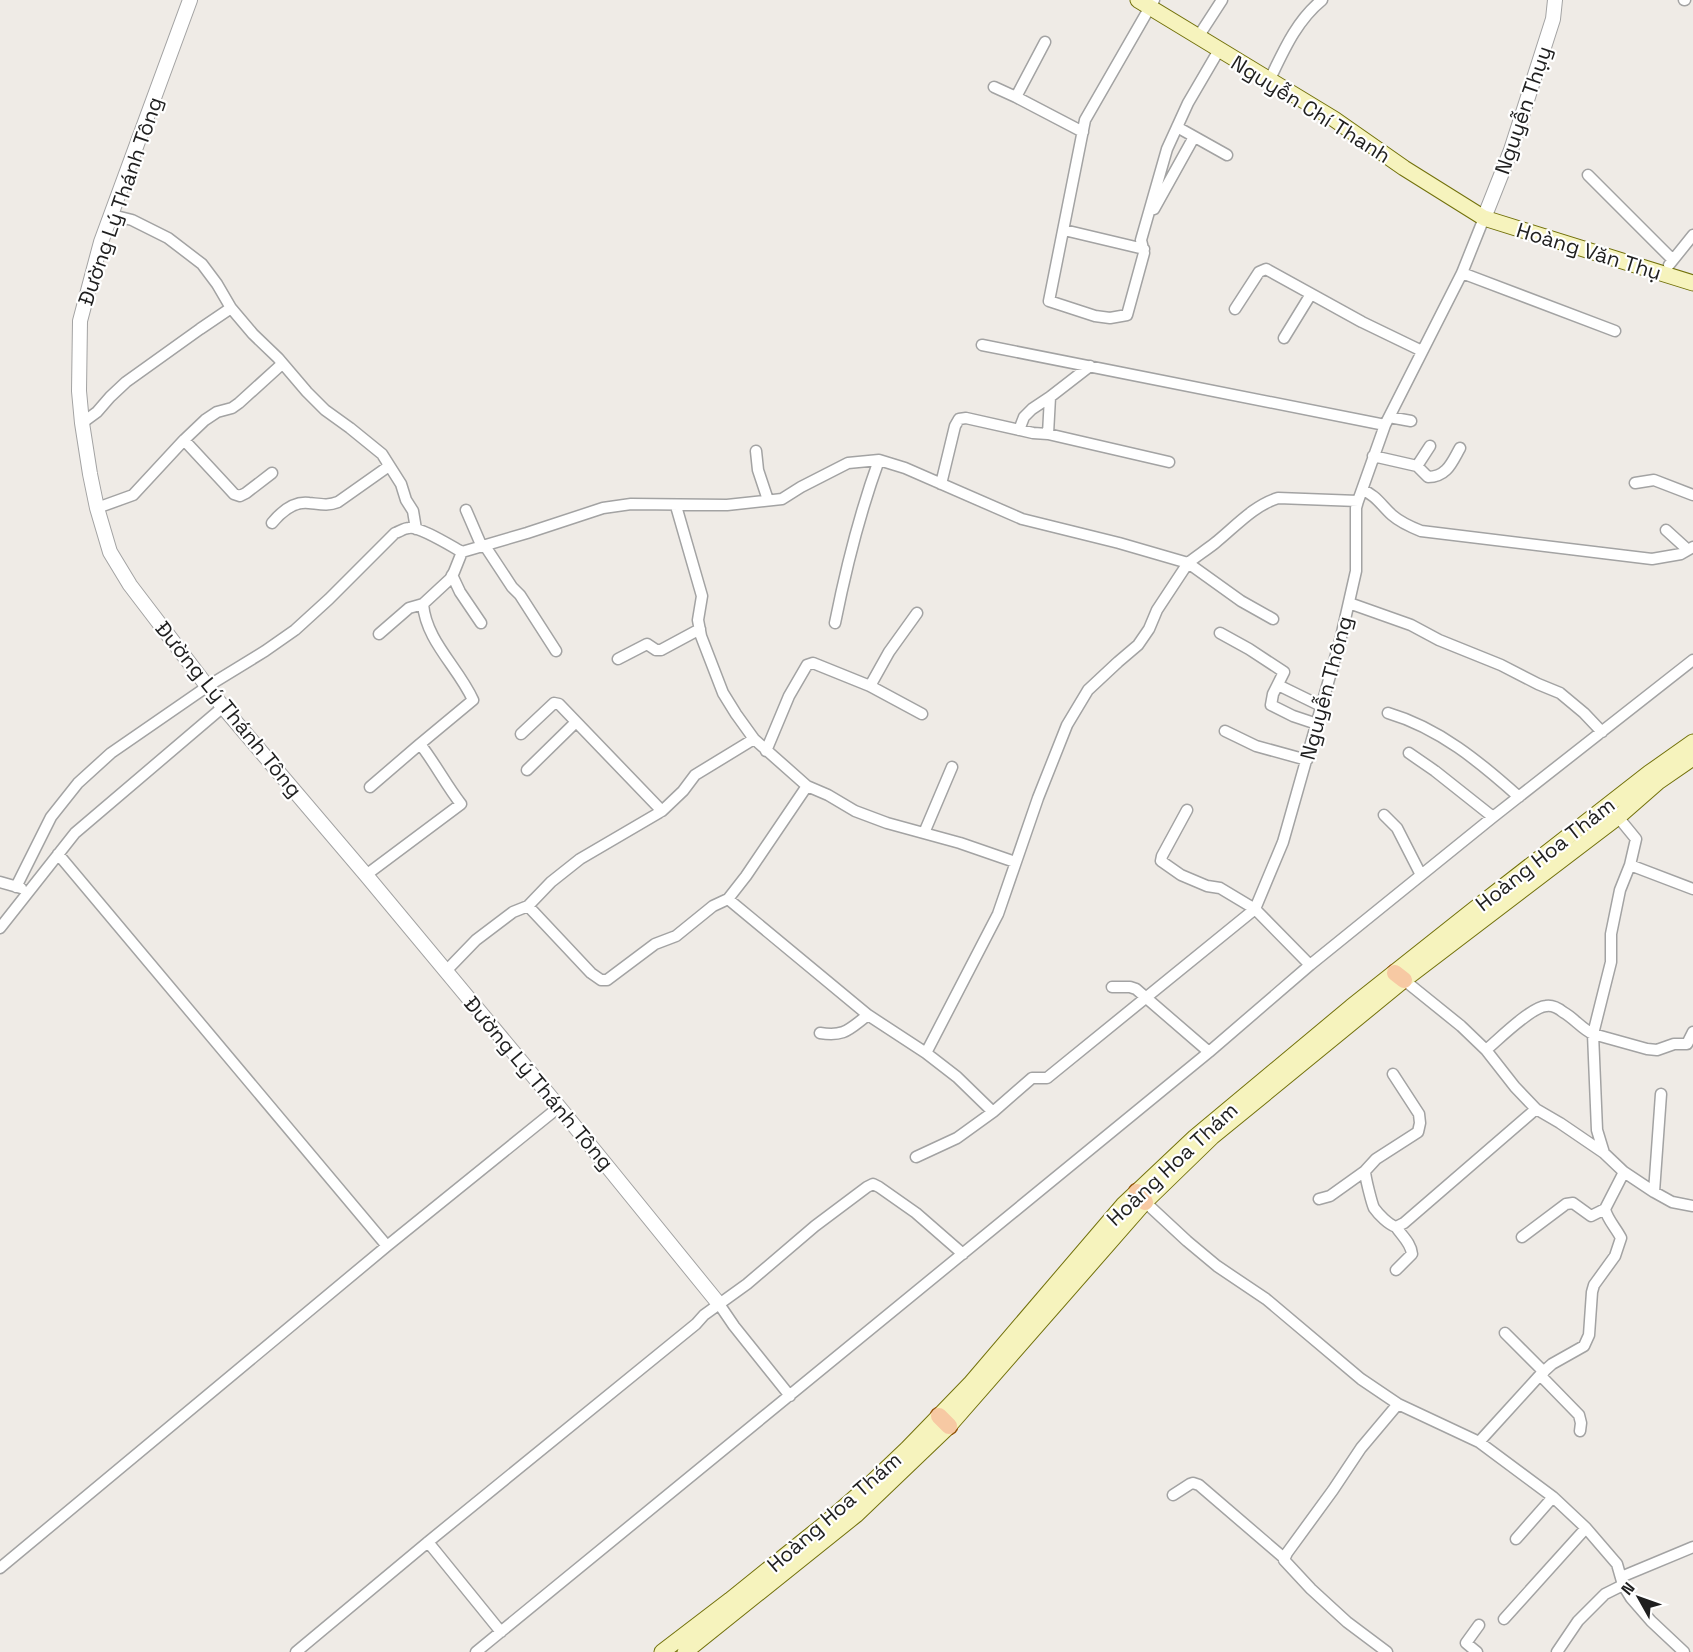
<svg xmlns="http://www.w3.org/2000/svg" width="1693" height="1652" font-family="'Space Grotesk',sans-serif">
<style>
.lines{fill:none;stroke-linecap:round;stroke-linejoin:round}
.minor-casing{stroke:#a3a3a3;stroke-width:13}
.tertiary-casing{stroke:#a3a3a3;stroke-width:16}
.secondary-casing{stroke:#72710b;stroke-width:17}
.primary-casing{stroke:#935408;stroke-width:19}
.minor{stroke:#fff;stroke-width:10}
.tertiary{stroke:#fff;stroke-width:14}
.secondary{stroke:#f6f3bd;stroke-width:15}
.primary{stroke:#f7c9a3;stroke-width:16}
.labels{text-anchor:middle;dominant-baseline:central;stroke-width:4.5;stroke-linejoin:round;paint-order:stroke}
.street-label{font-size:21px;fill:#1f1f1f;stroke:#fff}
</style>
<rect width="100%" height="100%" fill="#efebe6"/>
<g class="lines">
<!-- minor casing -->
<g class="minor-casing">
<path id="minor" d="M1154 0 1085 120 1049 301 1095 316 1110 318 1127 315 1144 253 1141 240 1167 149 1188 103 1219 50
M1684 0H1685
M1198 37 1222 0
M1269 81C1283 52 1296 21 1322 0
M994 87 1016 97 1083 132
M1016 97 1045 42
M1177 127 1227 155
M1588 175 1673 260
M1154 209 1194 137
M112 215 132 220 168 238 202 264 217 284 231 308 253 334 278 358 307 392 325 410 350 428 382 454 401 484 406 500 413 511 416 529
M1064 230 1144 249
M1669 265 1693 235
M1462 273 1615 331
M1235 309 1259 272 1266 269 1362 322 1422 351
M1284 338 1311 294
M982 345 1385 425
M1389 417 1411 421
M82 423 97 412 110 397 126 382 200 329 231 308
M1019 430 1024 417 1032 409 1050 397 1090 366
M1048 434 1050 397
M184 440 223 482 234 494 240 496 246 493 272 473
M756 451 758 470 768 500
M1373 456 1417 466 1428 477C1447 477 1452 462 1460 448
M1417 466 1430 446
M1635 483 1654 480 1693 495
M941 484 955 426 959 419 966 418 1033 433 1048 434 1169 462
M1362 490C1375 494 1382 506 1392 515 1400 522 1411 527 1421 531L1652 559 1681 554 1693 547
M676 506 702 596 698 620 701 636 723 693 736 714 754 739 807 786 828 795 855 811 887 823 960 843 1015 862
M97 508 133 495 184 440 205 420 217 412 232 408 239 403 282 364
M466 510 482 547
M272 523C281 512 294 501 309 503 320 504 328 506 338 502L389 466
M1666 530 1688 550
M485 546 512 587 520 595 556 651
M452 575 460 592 481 623
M1349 603 1411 625 1439 640 1501 665 1538 684 1560 693 1584 713 1602 732
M835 623C846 568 860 512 879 460
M1220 633 1249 649 1284 672 1273 694 1271 705 1293 716 1317 724
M379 634 409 608 423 604
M618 659 647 644 656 650H661L700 629
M1278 685 1321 706
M870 686 889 652 917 613
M1388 713C1439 728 1480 762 1519 797
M1225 731 1256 746 1307 760
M521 734 554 703 559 704 662 811
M766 751 789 696 807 665 813 663 870 686 922 714
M1409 753 1435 771 1493 817
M527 770 576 722
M370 787 420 744
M1187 810 1162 856 1161 861 1181 875 1207 886 1220 888 1255 909 1310 965
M1384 815 1397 828 1421 875
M924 833 952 767
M58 854 387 1246
M1630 865 1693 889
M366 875 461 804C446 785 435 763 420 744L473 700C458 667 426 641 423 604L450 579 454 572 462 552
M0 882 21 888
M16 887 51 817 78 783 111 753 208 686 265 651 295 630 329 599 395 533C399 532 404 528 409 528 419 526 451 546 462 552L527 533 603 508 631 504 727 505 782 499 801 487 848 463 879 460 905 468 1022 519 1119 543 1188 563C1197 556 1206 550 1215 543 1236 526 1253 506 1278 498L1358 501
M728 899 868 1015 926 1053 957 1077 993 1112 1032 1078H1047L1255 909 1283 842 1341 637 1356 571V508L1358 501 1385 425 1462 273 1484 218
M528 906 591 973 601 980H607L655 944 676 936 713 906 728 899 746 876 807 786
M0 928 75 833 223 707
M446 971 476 940 513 912 528 906 551 882 580 859 662 811 683 791 695 775 754 739
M1404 980 1461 1026 1486 1050 1515 1087 1536 1109 1560 1123 1604 1153 1624 1172 1654 1192 1672 1202 1693 1206
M1112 987H1130L1136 989 1209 1052
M820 1033C845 1037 849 1029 868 1015
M1486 1050C1499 1039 1531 1007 1546 1006 1552 1005 1558 1008 1563 1012 1574 1018 1582 1029 1593 1034L1647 1049 1657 1050 1674 1044H1687L1693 1032
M926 1053 998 914 1038 798 1067 725 1088 690 1118 662 1138 645 1149 629 1157 610 1188 563 1241 601 1273 619
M1393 1074 1419 1114 1420 1123 1418 1132 1376 1159 1365 1171C1365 1177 1372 1204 1374 1208 1379 1215 1388 1224 1396 1227L1404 1223 1536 1109
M1604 1153 1597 1130 1593 1034 1611 962V934L1620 890 1630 865 1636 839 1618 817
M916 1157 957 1138 993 1112
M1654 1192 1661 1094
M1319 1199 1330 1196 1365 1171
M1145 1202 1187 1241 1217 1266 1266 1299 1361 1379 1398 1404 1479 1442 1553 1497 1586 1528 1617 1564 1623 1585 1631 1598 1651 1621 1684 1652
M1396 1227C1402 1236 1411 1243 1412 1254L1396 1270
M1522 1237 1566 1204 1573 1203 1591 1216 1605 1209
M719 1304 734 1326 790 1396
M1505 1333 1544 1372
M1540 1375 1579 1415 1581 1423 1580 1431
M1479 1442 1540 1375 1552 1364 1584 1346 1589 1335 1592 1292 1594 1285 1615 1256 1621 1238C1616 1228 1607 1219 1605 1209L1624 1172
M1173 1495 1190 1484 1193 1483 1199 1485 1284 1558
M1516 1539 1553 1497
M428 1542 501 1632
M0 1568 387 1246 559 1107
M1621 1577 1693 1547
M1504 1619 1586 1528
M296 1652 428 1542 696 1324 704 1315 747 1284 815 1226 867 1187 873 1184 879 1187 916 1213 963 1254
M476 1652 1209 1052 1310 965 1493 817 1693 660
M1387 1652 1347 1622 1311 1589 1284 1560 1287 1553 1333 1490 1361 1448 1398 1404
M1477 1652 1466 1643 1479 1625
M1557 1652 1578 1621 1605 1594 1623 1585"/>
</g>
<!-- tertiary casing -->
<g class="tertiary-casing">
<path id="tertiary" d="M190 0 101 242 80 321 79 391 82 423 90 474 97 508 110 552 130 585 223 707 366 875 559 1107 719 1304
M1484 218 1511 150 1553 19 1555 0"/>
</g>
<!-- secondary casing -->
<g class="secondary-casing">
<path id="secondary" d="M1138 0 1334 119 1404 168 1484 218 1693 283
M662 1652 730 1600 827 1522 866 1488 907 1449 970 1384 1123 1205 1195 1137 1351 1007 1472 911 1649 773 1693 742
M685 1652 856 1515 949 1426 1145 1202 1212 1137 1404 980 1618 817 1658 782 1693 758"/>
</g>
<!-- primary casing -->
<g class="primary-casing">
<path id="primary" d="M1395 973 1404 980
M1137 1192 1145 1202
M939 1416 949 1426"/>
</g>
<!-- minor -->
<use href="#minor" class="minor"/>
<!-- tertiary -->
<use href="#tertiary" class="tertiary"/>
<!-- secondary -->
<use href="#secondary" class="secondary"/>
<!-- primary -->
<use href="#primary" class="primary"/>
</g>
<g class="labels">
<!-- street labels -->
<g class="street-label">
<text transform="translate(1311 109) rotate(32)">Nguyễn Chí Thanh</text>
<text transform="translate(1523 110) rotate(-71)">Nguyễn Thụy</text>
<text transform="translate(120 201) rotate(-71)">Đường Lý Thánh Tông</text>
<text transform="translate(1589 251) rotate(17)">Hoàng Văn Thụ</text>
<text transform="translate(1326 688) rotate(-75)">Nguyễn Thông</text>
<text transform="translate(229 709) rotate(51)">Đường Lý Thánh Tông</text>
<text transform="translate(1545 854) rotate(-38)">Hoàng Hoa Thám</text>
<text transform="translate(539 1083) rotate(50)">Đường Lý Thánh Tông</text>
<text transform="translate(1172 1164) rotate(-43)">Hoàng Hoa Thám</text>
<text transform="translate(834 1512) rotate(-41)">Hoàng Hoa Thám</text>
</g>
</g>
<!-- north arrow -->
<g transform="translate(1639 1598) rotate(310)" stroke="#ffffff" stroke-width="4.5" paint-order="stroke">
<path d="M0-4.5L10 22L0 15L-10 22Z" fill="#1f1f1f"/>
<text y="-9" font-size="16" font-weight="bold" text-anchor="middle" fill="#1f1f1f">N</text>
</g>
</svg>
